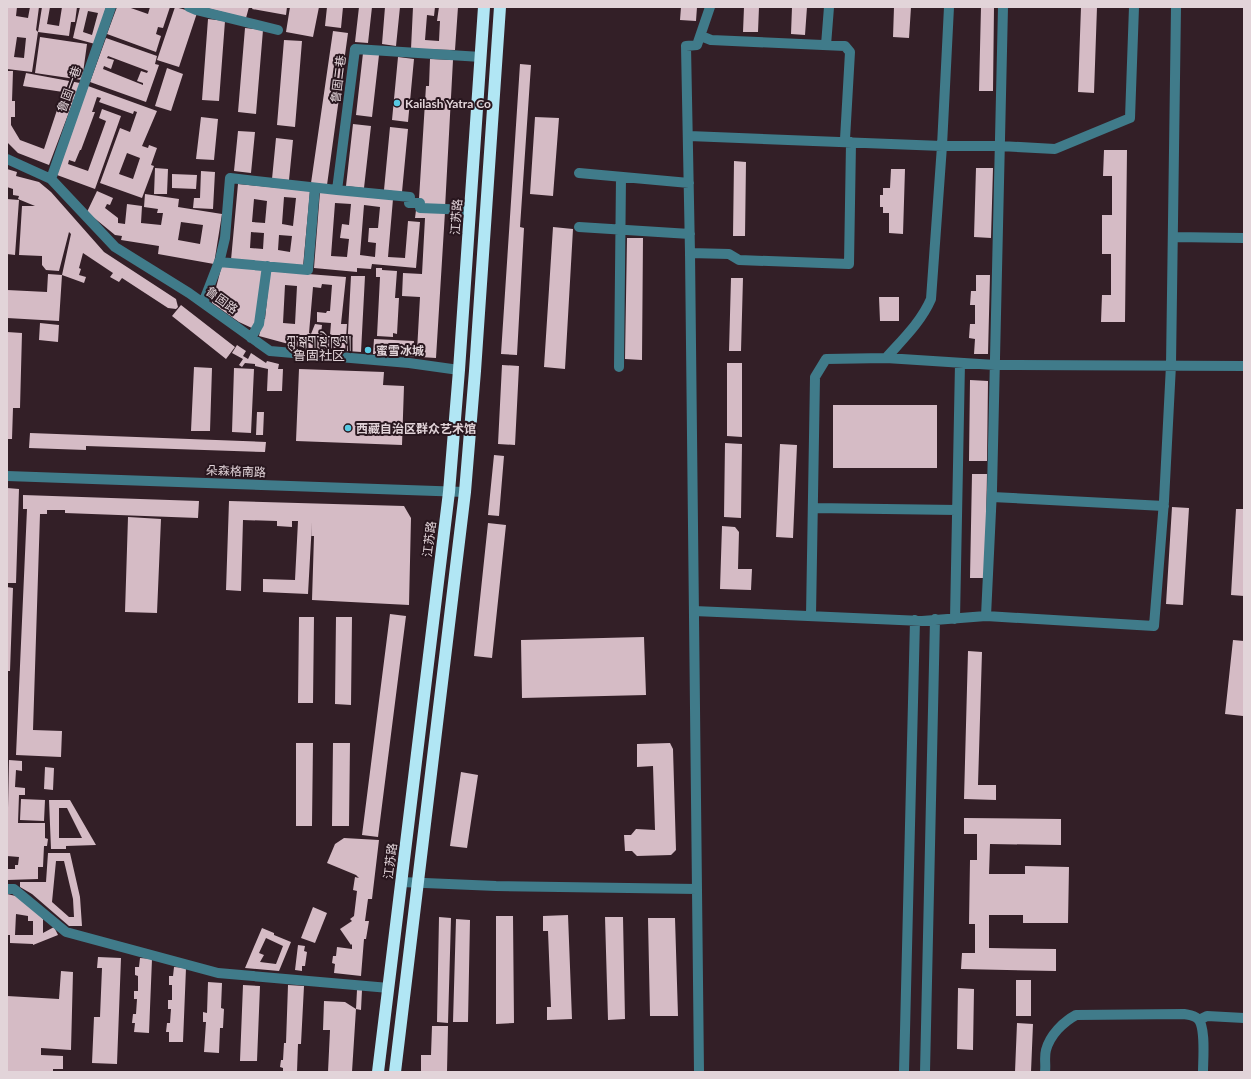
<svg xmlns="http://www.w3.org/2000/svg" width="1251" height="1079" font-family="Lato,'Noto Sans SC','Noto Serif Tibetan',sans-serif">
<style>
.building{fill:#d5bbc5;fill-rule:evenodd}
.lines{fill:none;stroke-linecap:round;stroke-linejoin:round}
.minor{stroke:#407b8a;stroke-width:10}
.highway{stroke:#b1e6f4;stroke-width:12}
.poi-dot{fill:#58c9e3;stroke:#28161e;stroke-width:1.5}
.labels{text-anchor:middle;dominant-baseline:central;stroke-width:4;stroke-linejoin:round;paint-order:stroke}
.street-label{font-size:12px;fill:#e2d4d9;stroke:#28161e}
.poi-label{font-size:12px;font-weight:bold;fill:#e2d4d9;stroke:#28161e;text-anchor:start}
.neighbourhood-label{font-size:13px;fill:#e2d4d9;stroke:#28161e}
</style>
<rect width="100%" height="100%" fill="#331f27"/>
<!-- building -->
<path class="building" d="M7 7H17L16 16 28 18 30 7H39L36 30 38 32 32 72 7 69ZM17 37 26 38 24 58 14 57Z
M42 7H50L47 24 59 26 62 7H77L75 22H71L69 36 38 32Z
M80 7H106L95 44 73 38ZM88 11 98 13 92 35 83 32Z
M117 7H128L148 14 150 7H170L163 28 158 27 156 34 161 36 156 52 107 34Z
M175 7 197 13 179 67 157 60Z
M203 7H249L246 18Z
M253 7H287L286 15 252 9Z
M290 7H319L313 37 286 32Z
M327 7H343L341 28 325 26Z
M359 7H372L368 43 355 42Z
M385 7H400L396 46 382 44Z
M413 7H435L434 16 427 15 425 40 439 41 440 21H437L439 7H458L455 50 411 49Z
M681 7H697L696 21 680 20Z
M744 7H759L758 32H743Z
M792 7H807L805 35 791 34Z
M894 7H911L909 38 893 37Z
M981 7H994L993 91H979Z
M1081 7H1097L1094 93 1078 92Z
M208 19 225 21 219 101 202 100Z
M245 28 263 30 256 114 238 112Z
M333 31 348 33 327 185 311 183Z
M40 37 87 44 82 80 35 73Z
M106 38 157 56 155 64 159 65 146 102 90 82ZM108 56 148 71 147 73 141 71 137 81 143 83V85L103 69 104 66 111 69 114 60 107 58Z
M284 40 302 41 295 127 277 125Z
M363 53 379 55 372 117 356 115Z
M398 57 414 59 408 122 392 120Z
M430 59 453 60 445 208 427 207 419 199 426 86H429Z
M520 64 531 65 520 227 524 228 517 355 501 354Z
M167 68 183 74 171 111 155 106Z
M7 71H13L12 101H15V117H11V125L20 140 44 149 63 92 23 86 26 73 80 83 49 165 18 153 7 142Z
M88 86 157 111 142 146 148 148 149 145 157 148 151 165 154 166 142 198 100 183 120 128 130 132 137 112 134 111 133 114 99 102 101 98 97 97 92 112H95L81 150H80L75 162 69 160 68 164 88 171 106 121 99 118 102 109 121 116 95 189 57 175ZM127 153 140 158 133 179 119 174Z
M201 117 218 119 214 160 196 159Z
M535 117 559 118 553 196 530 194Z
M353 124 371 126 364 188 346 186Z
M390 127 408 129 402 192 384 190Z
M238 131 255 132 251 173 234 171Z
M276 138 293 140 289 180 272 179Z
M1104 150H1127L1125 322H1101L1102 295H1111V254H1102V215H1112V176H1103Z
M734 161 746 162 745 236H733Z
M155 168 168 169 167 194H154Z
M976 168H993L991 238 974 237Z
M7 169 17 172 16 176 39 182 51 192 104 252 176 299 178 307 176 309 168 308 122 278 119 282 110 277 113 273 83 253 79 268 81 269 79 275 86 277 84 283 62 275 71 234 69 232 59 271 46 270 42 265V256L19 255 22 206H35L18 199 19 196 13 195V189L7 187Z
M891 169H905L903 234 889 233V213H883V207H880V195H883V188H890Z
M201 171 215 172 213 209 193 208 194 198H200Z
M172 174 197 175 196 189 172 188Z
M238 184 310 191 303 267 231 260ZM284 197 296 198 293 226 282 224ZM254 199 267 201 265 223 252 222ZM251 232 264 233 263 249 250 248ZM279 235 292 236 290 252 278 250Z
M97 191 113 198 110 205 107 204 105 208 118 218V223L125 224 127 204 142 206 141 223 161 225 163 213H157L158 209 144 207 145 194 179 199 178 207 222 214 214 264 158 254 159 246 121 240 122 236 115 235 87 212ZM181 222 203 225 200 244 178 240Z
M320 192 393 199 388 257 405 258 408 221 420 222 416 268 372 264 371 269 357 268V272L314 268ZM335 203 351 204 349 225 342 224 340 238 349 239 347 257 331 256ZM364 205 380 207 378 228H369L368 242 376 243 375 257 360 255Z
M7 199 19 200 15 255 7 254Z
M416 210 445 212 436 358 373 354 374 339 414 341 413 351H417L420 297 402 296 403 273 422 274 425 218H415Z
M553 227 573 229 565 369 544 367Z
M627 238H643L642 360 625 359Z
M222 265 264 270 254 329 239 322 212 303Z
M376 268H382V270L397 271 395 298H399L397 334 393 333V337L377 336 380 277H376Z
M270 271 346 277 341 324H347L345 351 307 349 259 336 263 319H265ZM322 284 332 285 330 311H327L326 313 317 312V322L331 323 330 335 321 334 322 325 315 324 311 334 309 333 313 287 321 288ZM285 285 297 286 295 324 283 323Z
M48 274 62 275 59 321 7 318V290L47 292Z
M976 275H990L988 354H974L975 339 969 338 970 324H975V305H970L971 291H976Z
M351 276H365L361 352 347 351Z
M731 278H743L741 351H729Z
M879 297H899V321H880Z
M181 305 235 347 226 359 172 316Z
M40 323 59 325 58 342 39 340Z
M7 332 22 333 20 408H13L12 439H7Z
M237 345 246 351 243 356 248 359 251 353 266 363 267 361 279 364 278 369H283L282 391H267L268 369 255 366V364L245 363 242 367 239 365 243 359 232 353Z
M727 363H742V437L727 436Z
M502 365 519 366 515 445 498 444Z
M194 367 212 368 210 431H191Z
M234 368 254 369 251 433 232 432Z
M299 369 384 372 383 385 404 386 402 445 296 441Z
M970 380 988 381 987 461H969Z
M833 405H937V468H833Z
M257 412H264L263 435H256Z
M30 433 266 442 265 452 86 446V450L29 448Z
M725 443 742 444 741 518 724 517Z
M780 444 797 445 793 538 776 537Z
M494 455 504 456 499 516 488 515Z
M972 474H987L985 578H970Z
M7 488 19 489 16 583H7Z
M23 495 199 501 198 518 65 513V510H47V514H40L33 730 62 731 61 757 16 755 27 509H23Z
M229 501 404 506 411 518 409 605 312 600 314 536H311L312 522 308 594 263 592V579L295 580 298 521H292V527L277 526V521L243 520 241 591 226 590Z
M1172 507 1189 508 1183 605 1166 604Z
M1236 509H1244V596L1231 595Z
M128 517 161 519 157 613 125 612Z
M488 523 506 525 492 658 474 656Z
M722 526 735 527 739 532 738 569H752L751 590 720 589Z
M7 587 13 588 10 671H7Z
M390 614 406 616 378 837 362 835Z
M299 617H314L313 703H298Z
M336 617H352L351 705 335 704Z
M644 637 646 695 522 698 521 640Z
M1233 640 1244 641 1243 716 1225 714Z
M968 651 982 652 978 785H996V800L964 799Z
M296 743H313L312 826H296Z
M333 743H350L349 826H332Z
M670 743 673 749 676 850 671 855 637 856 632 851H625L624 835H631L636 829 655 830 653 766 637 767V744Z
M9 760 22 761V771L16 770 15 787 25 788V795H19L18 823H45V838L48 839 47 846H44L43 867H38V879L7 880V869H15V865H18L19 857 7 856Z
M45 767 54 768 53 790 44 789Z
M461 772 478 775 467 848 450 846Z
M21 799 45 800 44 821 20 820Z
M49 800H70L96 845 66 846V849H51ZM59 808H67L82 838H59Z
M964 818 1061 819V845L990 844 989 874H1025V866L1069 867 1068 923H1023V915H989V948L1056 949V971L961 969 962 953H975V924H969L970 860H977V834H964Z
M344 838 379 840 372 899H368L365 921H369L366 939H364L361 976 334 973 335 964 332 963 333 956H336L337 947 352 949V944L351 945 340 929 352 921 350 919 354 916 357 891 353 890 355 877 359 878 356 875 327 863 335 844Z
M48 853H70L80 897 82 926H69L32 894 20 887V882H46ZM56 861H64L73 899 74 917H69L52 902Z
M7 894 20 897 43 919V933L54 927 58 935 33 945V944L10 943V935H7ZM16 914 28 916V921H33V935H15Z
M313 907 327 913 315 943 301 938Z
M568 915 572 1019 547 1020V1007H551L548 931H543V916Z
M496 916H513L514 1023 496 1024Z
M439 917 451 918 448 1023 437 1022Z
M605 917H623L625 1019 608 1020Z
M648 918H675L678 1016H650Z
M456 919 470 920 468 1022H453Z
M262 928 274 933V935L291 942 279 971 245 968ZM266 938 283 946 276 964 260 962 264 955 259 953Z
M298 945 305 946 304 951 307 952 305 966H302V971L295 970Z
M98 957 121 958 117 1064 92 1063 94 1017H100L102 968H97Z
M140 958 152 959 149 1033 134 1032 135 1023H132L133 1014H136L137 999H134V991H138V976L135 975V967H139Z
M174 967 186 968 183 1042H169V1032H166L167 1023H170L171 1009H168V1000H172V985H169V976H173Z
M61 971 73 972 71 1050 41 1048V1055L63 1056V1069H53V1072H7V996L59 999Z
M1016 980H1031V1016H1016Z
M208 982 222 983 221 1008 224 1009 223 1028H220L219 1053 204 1052 206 1022H203V1012L207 1013Z
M243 985 260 986 257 1061H240Z
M288 985 304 986 301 1044H298L297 1072H283V1068L280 1067 281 1060H283L284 1043H286Z
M958 988 974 989 973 1050 957 1049Z
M357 990H362L361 1010 356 1009Z
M324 1001 345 1002 356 1009 352 1072H328L330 1030H323Z
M1017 1023 1033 1024 1031 1072H1015Z
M432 1026H448L447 1072H421V1055H431Z"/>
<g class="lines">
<!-- minor -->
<path class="minor" d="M189 7 196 10 278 30
M826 45 829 7
M689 136 942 146H1000L1055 149 1130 118 1134 7
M7 159 51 179 115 247 189 293 270 351 409 363 459 370
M579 173 689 183
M51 179 111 7
M337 190 410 197 409 203H420V208L470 210
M579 227 690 234
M1173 237 1244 238
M690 253 729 254 739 260 849 264 851 143 845 139 850 52 845 46 711 40 701 36
M219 262 308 270 315 188
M203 303 220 259 225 238 230 178 337 190 355 49 481 57
M251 338 259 324 267 266
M886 358C903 339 921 322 931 299L942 146 949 7
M619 367 621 177
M7 476 465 492
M992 497 1164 506
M813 508 957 510
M694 611 922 621 986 616 1154 626 1164 501 1171 365 1176 7
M811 616 815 377 826 359 886 358 995 365 1244 366
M986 616 992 490 1003 7
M955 619 960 363
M401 882 496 886 697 889
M7 889H14L66 932 218 973 389 988
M1199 1020 1207 1016 1244 1018
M699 1072 690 253 686 46 697 45 710 7
M904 1072 915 620
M925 1072 935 619
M1045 1072C1046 1065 1044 1057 1046 1050 1050 1035 1063 1022 1076 1015L1184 1014C1189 1015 1194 1015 1198 1019 1206 1027 1203 1060 1203 1072"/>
<!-- highway -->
<path class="highway" d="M378 1072 449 492 459 370 484 7
M395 1072 465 492 475 371 500 7"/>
</g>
<!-- markers -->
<g class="poi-dot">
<circle cx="397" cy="103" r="4"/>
<circle cx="368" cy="350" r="4"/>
<circle cx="348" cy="428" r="4"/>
</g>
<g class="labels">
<!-- street labels -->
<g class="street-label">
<text transform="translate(338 79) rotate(-83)">鲁固二巷</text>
<text transform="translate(69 89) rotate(-70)">鲁固一巷</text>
<text transform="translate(456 217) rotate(-86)">江苏路</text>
<text transform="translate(222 300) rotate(36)">鲁固路</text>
<text transform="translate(236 471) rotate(2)">朵森格南路</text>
<text transform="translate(429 539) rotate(-83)">江苏路</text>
<text transform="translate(390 861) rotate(-83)">江苏路</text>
</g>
<!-- poi labels -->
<g class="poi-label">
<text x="405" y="103">Kailash Yatra Co</text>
<text x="376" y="350">蜜雪冰城</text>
<text x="356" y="428">西藏自治区群众艺术馆</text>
</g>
<!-- neighbourhood labels -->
<g class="neighbourhood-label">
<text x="319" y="340">ཀླུ་སྒུག་སྡེ་ཁུལ།<tspan x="319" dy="15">鲁固社区</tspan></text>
</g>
</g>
<!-- border -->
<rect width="1251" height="1079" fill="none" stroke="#e2d4d9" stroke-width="16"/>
</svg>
